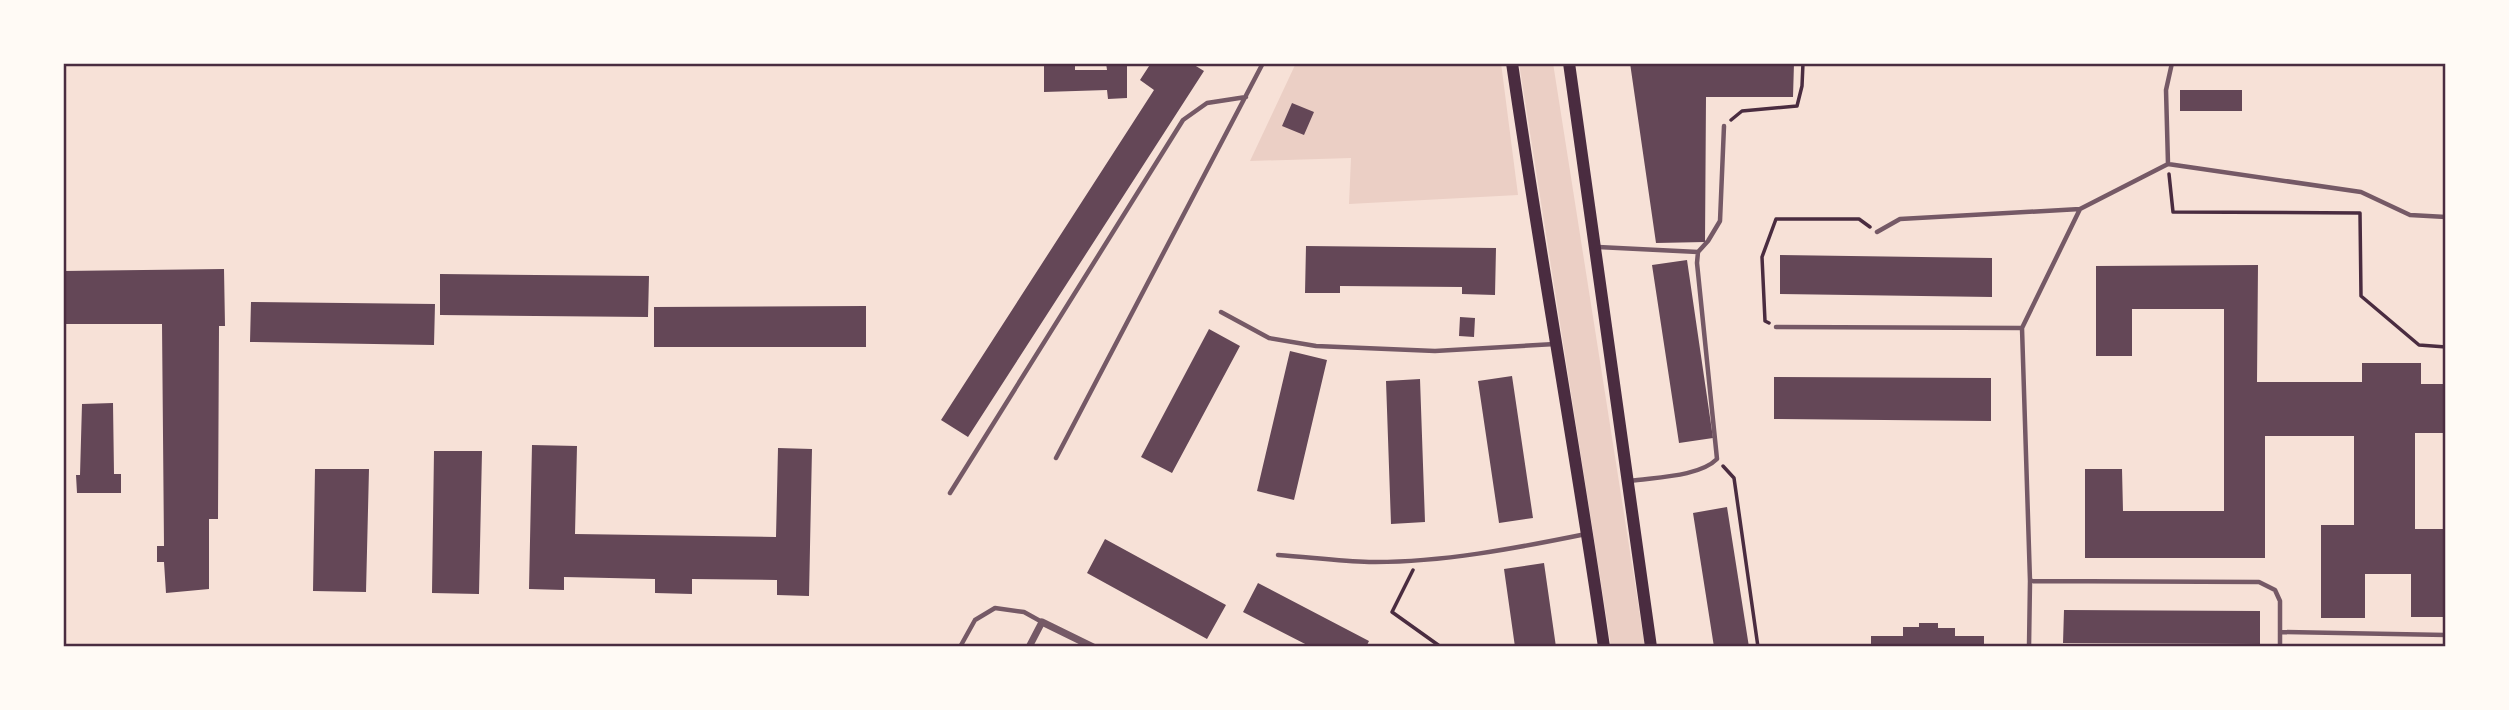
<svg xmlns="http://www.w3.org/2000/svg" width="2509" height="710" font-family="'Times New Roman',serif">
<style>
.green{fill:#ebcfc5}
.building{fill:#644757}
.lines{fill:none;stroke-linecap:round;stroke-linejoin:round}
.path{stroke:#4a2c40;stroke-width:3.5}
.service{stroke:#755966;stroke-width:4.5}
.minor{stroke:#755966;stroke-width:7}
.secondary{stroke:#4a2c40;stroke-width:12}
.neatline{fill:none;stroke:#4a2c40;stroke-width:2.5}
</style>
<rect width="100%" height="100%" fill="#f7e1d7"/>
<!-- green -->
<path class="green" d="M1296 63H1501L1518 195 1349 204 1351 158 1250 161Z
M1519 63H1553L1645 647H1611Z"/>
<!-- building -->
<path class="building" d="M1044 63H1075V70H1107L1106 63H1127V98L1108 99 1107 90 1044 92Z
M1151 63H1191L1204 71 968 437 941 420 1154 90 1140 80Z
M1630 63H1794L1793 97H1706L1705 242 1656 243Z
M2180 90H2242V111H2180Z
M1292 103 1314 112 1304 135 1282 126Z
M1306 246 1496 248 1495 295 1462 294V287L1340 286V293H1305Z
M1780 255 1992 258V297L1780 294Z
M1687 260 1713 438 1679 443 1652 265Z
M2258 265 2257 382H2362V363H2421V384H2446V433H2415V529H2446V617H2411V574H2365V618H2321V525H2354V436H2265V558H2085V469H2122L2123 511H2224V309H2132V356H2096V266Z
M224 269 225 326H219L218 519H209V589L166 593 164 562H157V546H164L162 324H63V271Z
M440 274 649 276 648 317 440 315Z
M251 302 435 304 434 345 250 342Z
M866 306V347H654V307Z
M1460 317 1475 318 1474 337 1459 336Z
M1209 329 1240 346 1172 473 1141 457Z
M1290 351 1327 360 1294 500 1257 491Z
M1512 376 1533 518 1499 523 1478 381Z
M1774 377 1991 378V421L1774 419Z
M1420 379 1425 522 1391 524 1386 381Z
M113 403 114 474H121V493H77L76 475H80L82 404Z
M532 445 577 446 575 534 776 537 778 448 812 449 809 596 777 595V580L692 579V594L655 593V579L564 577V590L529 589Z
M434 451H482L479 594 432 593Z
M315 469H369L366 592 313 591Z
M1727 507 1749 647H1714L1693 513Z
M1105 539 1226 605 1207 639 1087 573Z
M1544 563 1556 647H1515L1504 569Z
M1258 583 1369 641 1366 647H1311L1243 612Z
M2064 610 2260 611V644L2063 643Z
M1919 623H1938V628H1955V636H1984V647H1871V636H1903V627H1919Z"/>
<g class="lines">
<!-- path -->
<path class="path" d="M1731 120 1742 111 1797 106 1802 86 1803 63
M2169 174 2173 212 2360 213 2361 296 2419 345 2446 347
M1769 323 1765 321 1762 257 1776 219H1859L1870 227
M1723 466 1734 478 1758 647
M1413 570 1392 612 1441 647"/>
<!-- service -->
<path class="service" d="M2168 164 2361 192 2410 215 2446 217
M1877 232 1900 219 2080 209
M1598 247 1698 252
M1221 312 1269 338 1316 346 1435 351 1555 344
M1776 327 2022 328
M1056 458 1263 63
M1630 481C1655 477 1699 477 1717 459L1697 263 1698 252 1708 241 1720 221 1724 126
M950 493 1183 120 1207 103 1246 97
M1278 555C1308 557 1339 561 1369 562 1440 563 1517 548 1586 534
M2030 581 2259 582 2275 590 2280 601V647
M2280 632 2446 635
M960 647 975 620 995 608 1024 612 1042 622
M2029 647 2030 581 2022 328 2080 209 2168 164 2166 90 2172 63"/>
<!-- minor -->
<path class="minor" d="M1029 647 1042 622 1093 647"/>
<!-- secondary -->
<path class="secondary" d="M1512 63C1540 258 1576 452 1604 647
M1569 63 1651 647"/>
</g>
<!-- border -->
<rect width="2509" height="710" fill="none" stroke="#fffaf5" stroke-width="130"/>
<rect x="65" y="65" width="2379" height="580" class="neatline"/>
</svg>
